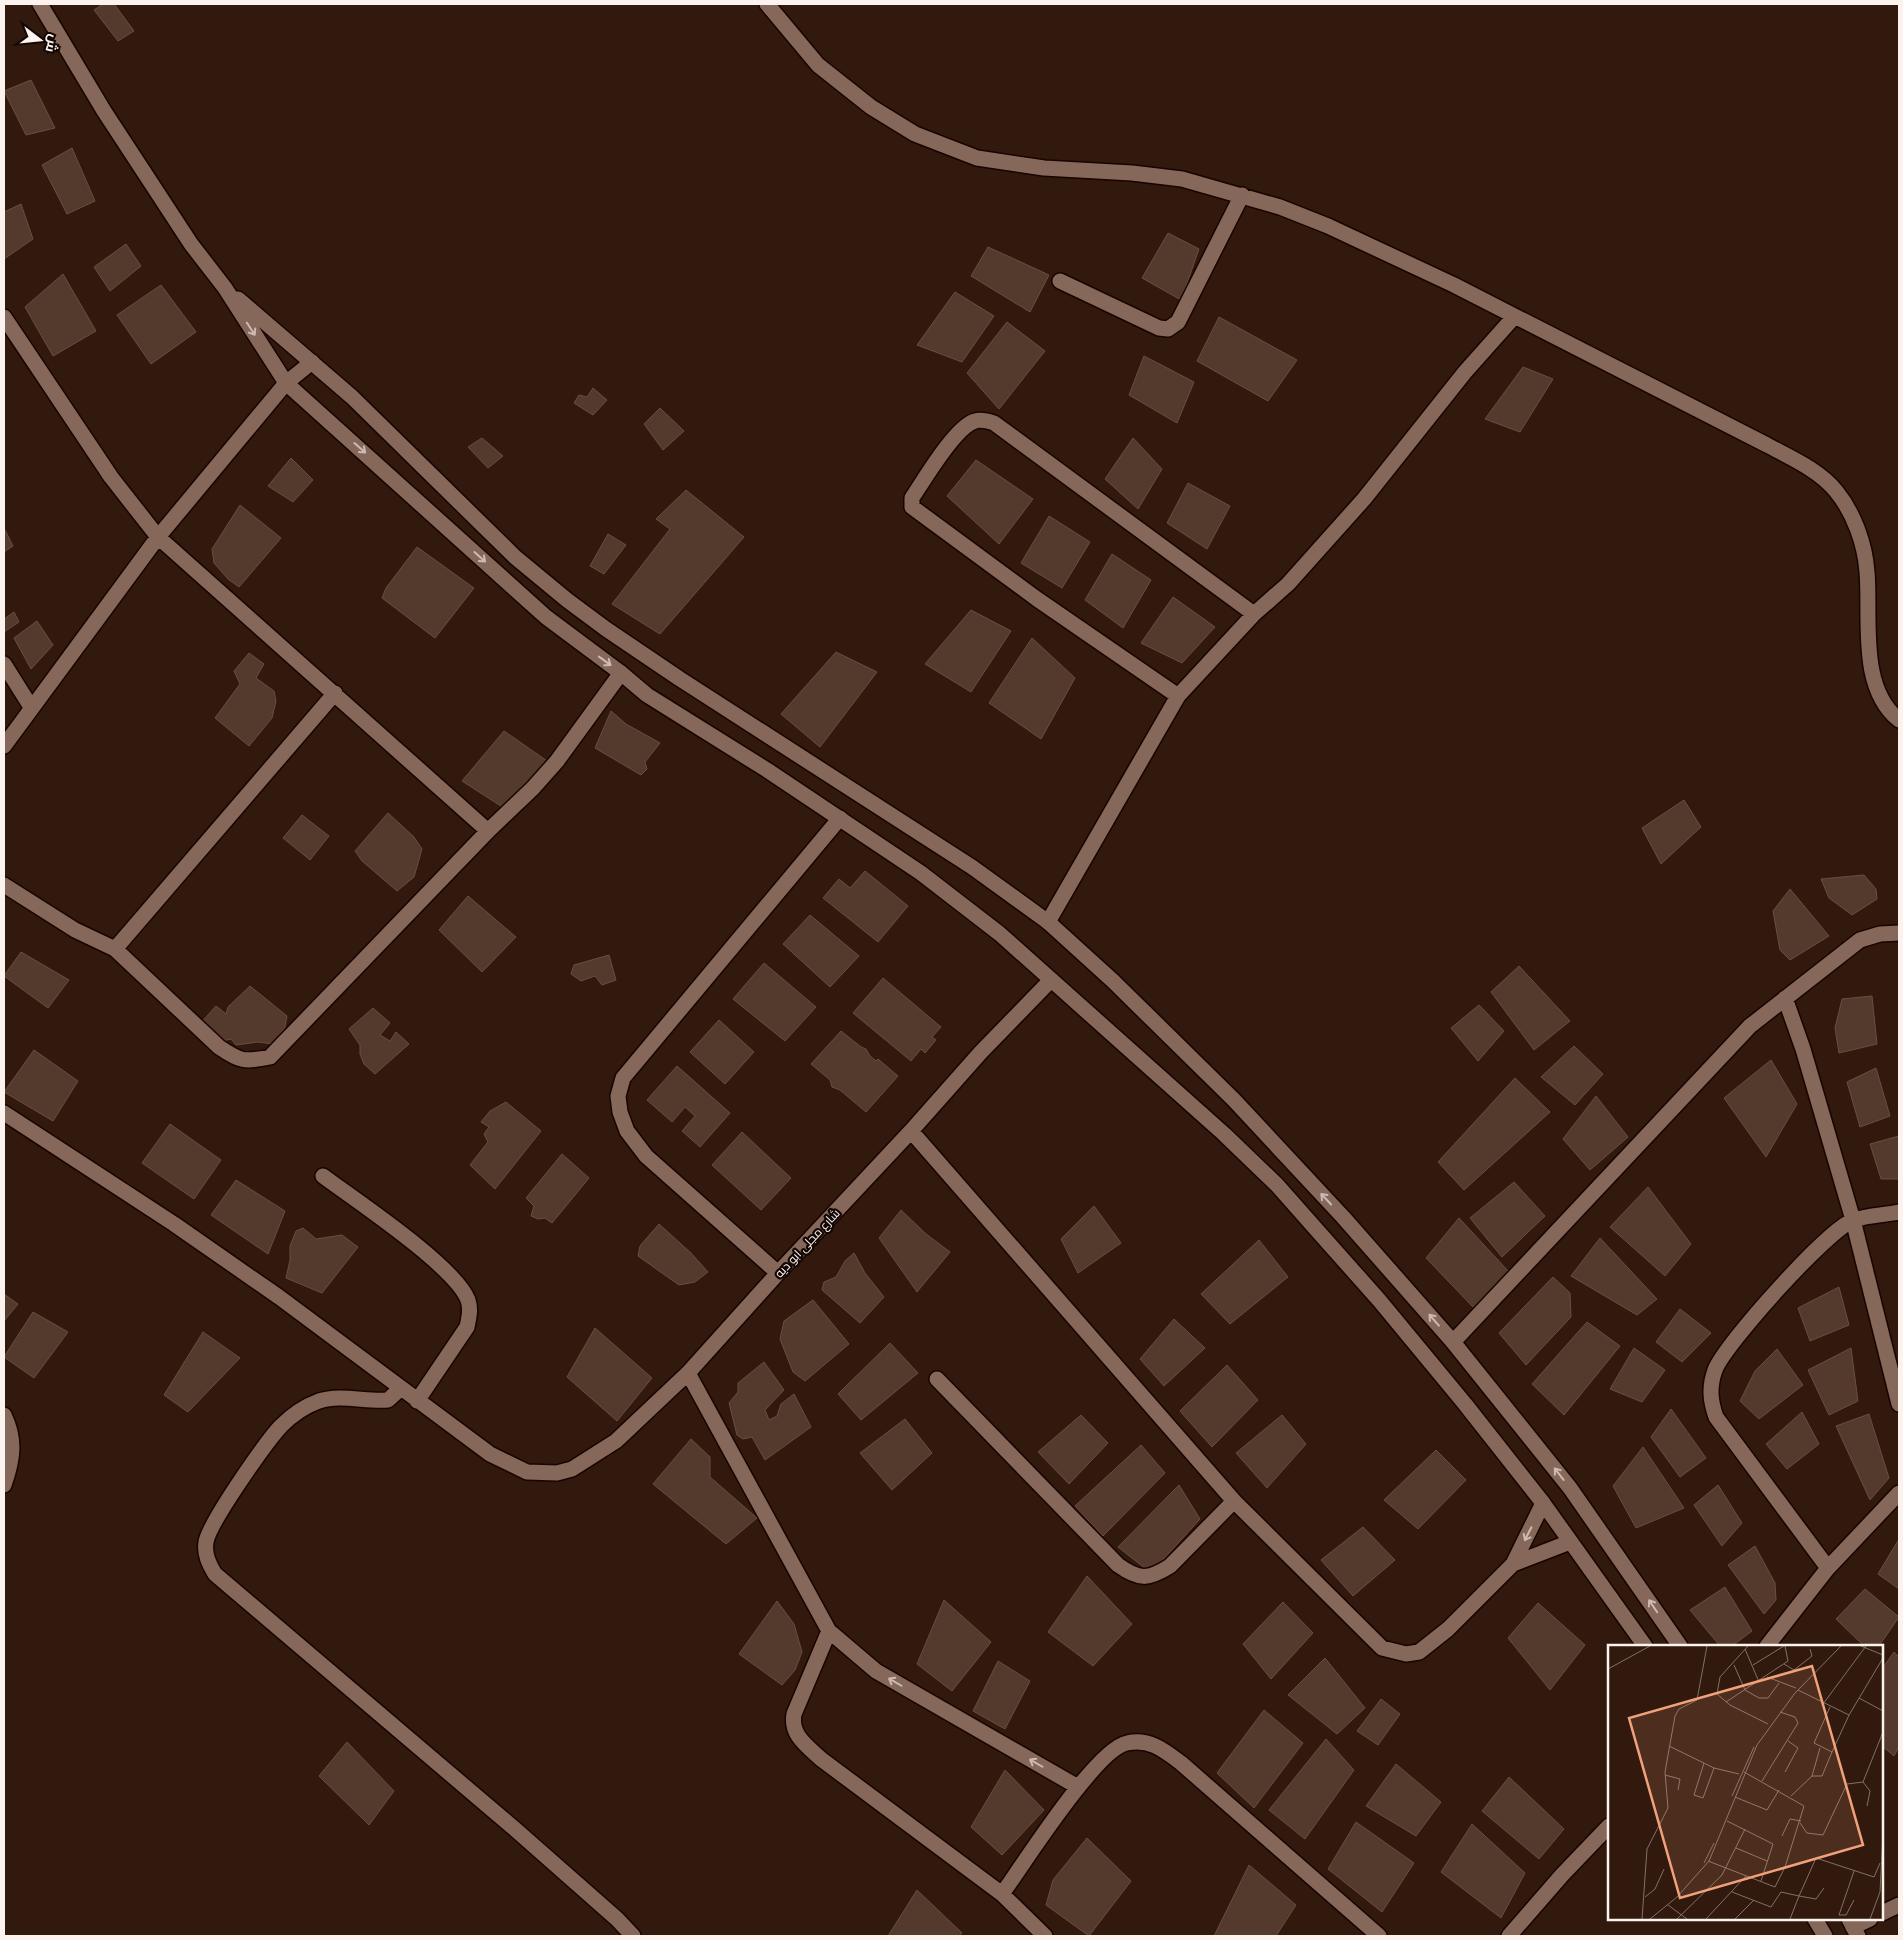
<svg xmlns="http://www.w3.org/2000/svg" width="1903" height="1940" font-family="'IBM Plex Sans',Cairo,sans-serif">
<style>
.building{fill:#54392d;stroke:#6b4e41}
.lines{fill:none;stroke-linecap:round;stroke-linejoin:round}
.street-casing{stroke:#180400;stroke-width:18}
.secondary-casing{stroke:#180400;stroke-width:18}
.street{stroke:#86685a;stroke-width:15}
.secondary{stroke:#86685a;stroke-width:15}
.oneway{stroke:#cdbbb3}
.labels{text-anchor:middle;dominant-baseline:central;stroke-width:4.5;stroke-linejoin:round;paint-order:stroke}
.street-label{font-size:12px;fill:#fdf3ee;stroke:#120704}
.inset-road{fill:none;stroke:#837067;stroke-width:1}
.view{fill:#f1a17b;fill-opacity:0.15;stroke:#f1a17b;stroke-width:2.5}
.inset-edge{fill:none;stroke:#fdf3ee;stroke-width:2.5}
</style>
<rect width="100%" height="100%" fill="#31190d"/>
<!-- building -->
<path class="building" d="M103 4H114L134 31 118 41 94 10Z
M31 80 55 128 26 135 4 91Z
M72 148 95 201 67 214 42 165Z
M21 204 33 239 4 259V212Z
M1168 233 1199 249 1181 300 1142 278Z
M126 244 141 266 110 291 94 267Z
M988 247 1049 275 1030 312 971 276Z
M63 274 96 331 53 356 25 307Z
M161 285 196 332 151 364 117 315Z
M955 292 994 316 962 362 917 345Z
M1219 317 1297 360 1268 401 1197 361Z
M1007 322 1045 351 999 409 967 373Z
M1144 356 1194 382 1177 423 1129 395Z
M1523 367 1553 379 1520 432 1485 419Z
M593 388 607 400 593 415 574 403 579 395 587 397Z
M660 408 684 431 663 450 644 424Z
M482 438 503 456 488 468 468 447Z
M1133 438 1162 469 1138 509 1105 479Z
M291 458 313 480 293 502 268 486Z
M976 460 1033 499 999 544 947 496Z
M1188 483 1230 506 1207 549 1167 523Z
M686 490 744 537 660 634 612 604 670 529 656 519Z
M240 505 281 538 239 587 228 579 214 563 212 549Z
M1049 516 1090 542 1062 588 1021 563Z
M4 528 13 546 4 552Z
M608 534 626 545 604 574 590 566Z
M417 547 474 588 435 638 382 598 386 588Z
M1112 554 1151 580 1123 628 1085 600Z
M1173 597 1215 627 1182 663 1141 643Z
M971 610 1011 631 971 692 925 664Z
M14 612 19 622 4 632V619Z
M37 621 53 645 31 669 14 638Z
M1032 638 1075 678 1041 739 989 703Z
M836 652 877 672 820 747 781 714Z
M249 653 264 664 256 678 274 691 276 701 272 718 249 746 215 718 240 684 234 671Z
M611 711 626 724 660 743 645 762 647 769 641 775 595 748Z
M504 731 550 763 504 808 462 781Z
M1684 800 1701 827 1661 864 1642 828Z
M388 813 414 837 422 849 414 877 397 891 362 861 355 851Z
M302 815 329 836 310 860 283 838Z
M865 871 908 906 878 942 823 898 839 879 850 888Z
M1864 875 1876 889 1877 899 1852 915 1829 898 1821 879Z
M1790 889 1829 936 1790 960 1780 950 1773 911Z
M468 896 516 937 482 972 439 930Z
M810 915 859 956 830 987 783 944Z
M21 952 69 980 48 1008 4 976Z
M609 955 616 980 602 985 595 976 581 981 571 974 574 965Z
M764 963 816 1007 785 1041 733 999Z
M1519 966 1570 1021 1534 1050 1491 992Z
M883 978 941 1027 932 1037 936 1040 925 1053 921 1049 911 1061 853 1013Z
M250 986 287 1016 285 1027 273 1044 258 1042 236 1045 231 1039 218 1042 199 1025 216 1006 226 1014 228 1007Z
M1872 996 1877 1044 1839 1053 1835 1028 1842 999Z
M1479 1005 1504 1031 1478 1061 1451 1028Z
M373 1008 390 1023 380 1035 390 1041 396 1032 409 1044 375 1074 364 1064 360 1054V1045L349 1029Z
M719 1020 754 1052 725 1084 690 1052Z
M841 1031 861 1047 866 1049 870 1056 876 1061 878 1059 898 1076 866 1112 840 1090 832 1087 830 1080 811 1064Z
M1574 1046 1603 1074 1575 1105 1541 1077Z
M34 1050 78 1081 53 1121 4 1092Z
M1771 1060 1797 1104 1766 1157 1724 1098Z
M677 1066 730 1113 700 1147 682 1131 695 1116 685 1107 672 1122 647 1100Z
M1876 1068 1890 1116 1860 1127 1847 1082Z
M1515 1078 1550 1112 1464 1190 1438 1162Z
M1596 1096 1628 1137 1590 1170 1563 1139Z
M506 1102 541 1131 495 1189 470 1165 488 1142 484 1134 489 1127 481 1122 490 1111Z
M170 1124 221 1160 194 1199 142 1163Z
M742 1132 791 1178 761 1210 712 1165Z
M1899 1136V1179H1881L1870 1144Z
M562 1154 589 1178 552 1223 545 1218 538 1219 531 1216 534 1206 526 1198Z
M236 1180 285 1211 268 1254 211 1215Z
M1514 1182 1545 1216 1502 1257 1470 1218Z
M1648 1187 1691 1244 1665 1276 1610 1227Z
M1094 1206 1121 1243 1078 1273 1061 1239Z
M901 1210 926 1234 950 1252 917 1292 879 1238Z
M1459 1218 1509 1272 1474 1308 1426 1258Z
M659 1224 691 1253 708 1272 695 1282 679 1285 638 1256 640 1246Z
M303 1228 316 1239 342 1235 358 1247 322 1293 286 1278 290 1260V1246L296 1231Z
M1600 1238 1657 1299 1637 1315 1571 1276Z
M1259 1240 1288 1277 1230 1324 1201 1294Z
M854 1253 865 1273 884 1297 860 1323 822 1290 824 1282 836 1277 845 1261Z
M1553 1277 1570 1293 1571 1317 1526 1365 1499 1333Z
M1839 1287 1849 1325 1810 1341 1798 1308Z
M4 1294 18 1304 4 1321Z
M813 1300 849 1344 805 1381 793 1372 780 1339 784 1321Z
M1680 1309 1711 1333 1682 1362 1656 1342Z
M33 1312 68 1332 34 1378 4 1357Z
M1174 1319 1205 1348 1164 1386 1140 1359Z
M1587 1322 1620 1346 1564 1415 1532 1384Z
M595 1328 652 1378 617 1421 567 1377Z
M203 1332 240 1358 188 1412 164 1395Z
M890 1343 918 1373 861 1420 838 1394Z
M1634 1348 1665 1370 1642 1402 1610 1389Z
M1851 1348 1858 1401 1829 1415 1808 1370Z
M1777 1349 1803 1385 1759 1419 1740 1401 1755 1371Z
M764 1362 784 1390 765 1410 769 1420 777 1416 781 1404 794 1394 811 1427 765 1460 752 1437 743 1439 737 1435 729 1403 738 1392V1383Z
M1227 1365 1258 1400 1212 1447 1180 1411Z
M1671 1409 1706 1458 1680 1477 1651 1437Z
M1802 1412 1819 1444 1787 1469 1766 1444Z
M1869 1414 1889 1478 1870 1500 1836 1426Z
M1081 1415 1108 1443 1069 1484 1038 1452Z
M1282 1415 1306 1444 1267 1488 1236 1453Z
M905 1419 932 1453 892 1490 860 1453Z
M691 1439 710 1457V1477L757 1518 726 1544 653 1484Z
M1141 1445 1165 1473 1103 1536 1075 1506Z
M1643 1447 1684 1508 1636 1528 1613 1486Z
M1436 1450 1466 1480 1418 1529 1384 1500Z
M1179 1485 1200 1519 1151 1573 1118 1547Z
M1718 1485 1742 1523 1722 1546 1694 1505Z
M1363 1527 1395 1560 1353 1596 1321 1560Z
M1899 1539V1589L1878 1574Z
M1755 1546 1775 1583 1776 1600 1764 1614 1728 1565Z
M1087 1576 1132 1624 1093 1666 1048 1632Z
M1725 1587 1752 1631 1732 1646H1720L1690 1610Z
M1865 1589 1899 1617 1879 1646H1864L1836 1619Z
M944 1600 991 1642 952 1691 917 1664Z
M777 1601 794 1624 802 1652 795 1670 782 1685 739 1654Z
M1283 1602 1313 1633 1271 1679 1243 1644Z
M1538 1603 1585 1645 1550 1690 1508 1638Z
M1894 1652 1899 1657V1747L1894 1756 1882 1746V1669Z
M1325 1658 1365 1708 1337 1734 1288 1695Z
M998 1661 1030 1681 1005 1729 973 1711Z
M1381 1699 1400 1714 1378 1745 1357 1731Z
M1264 1710 1303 1743 1254 1808 1217 1773Z
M1326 1739 1354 1770 1305 1839 1269 1810Z
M347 1742 394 1791 369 1825 319 1776Z
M1396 1764 1441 1802 1416 1836 1366 1806Z
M1005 1770 1044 1810 1002 1855 971 1827Z
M1509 1777 1564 1829 1539 1859 1482 1811Z
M1356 1822 1414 1863 1382 1912 1328 1869Z
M1472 1824 1525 1873 1501 1918 1441 1872Z
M1087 1838 1131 1881 1089 1936 1046 1905 1053 1880Z
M1249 1865 1296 1905 1276 1936H1214Z
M917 1890 962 1933 959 1936H888Z"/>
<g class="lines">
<!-- street casing -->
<g class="street-casing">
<path id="street" d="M767 4 818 65 871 107 915 134 977 158 1044 168 1132 173 1182 179 1280 207 1328 226 1454 285 1767 445C1791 458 1819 470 1836 491 1854 513 1865 544 1867 572 1871 618 1858 687 1899 720
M1060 281 1159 328 1168 329 1178 322 1242 195
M4 317 111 477 158 537 488 831
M4 664 31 707
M1178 696 1037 599 912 507V498C924 480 955 427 975 421 981 419 988 421 994 423L1254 614
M4 746 158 537 286 383 312 362
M4 885 75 930 115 949 219 1047C241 1062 244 1062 270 1057L488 831 533 788 557 761 621 673
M1048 922 1178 696 1254 614 1288 584 1364 499 1465 372 1514 317
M115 949 335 693
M1785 998 1803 1049 1853 1220 1899 1404
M4 1113 174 1224 279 1297 490 1454 527 1472 557 1473 572 1469 616 1441 688 1373 778 1273 911 1131 981 1052 1051 980
M911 1131 1234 1501 1382 1648 1406 1654 1419 1652 1448 1629 1513 1564 1543 1503
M323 1176C355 1200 455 1266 468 1300 471 1309 469 1318 467 1327L417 1401
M778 1273 646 1156 627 1131 620 1112 618 1096 623 1078 840 818
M1453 1342 1750 1026 1860 940 1880 934 1899 933
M688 1373 829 1631 876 1671 1078 1787
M937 1379 1118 1565C1139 1580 1148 1580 1170 1566L1234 1501
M401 1388 388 1400C366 1402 341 1394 319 1401 305 1406 291 1416 281 1426 266 1442 209 1523 206 1542 204 1554 209 1564 215 1574L516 1830 617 1919 633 1936
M4 1415C16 1440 13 1459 4 1485
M1513 1564 1570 1542
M1828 1568 1716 1417C1710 1400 1709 1387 1715 1370 1725 1344 1829 1228 1854 1220 1868 1215 1885 1215 1899 1212
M829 1631 794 1714C790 1735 807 1746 821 1759L1002 1894C1023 1865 1096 1749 1127 1743 1149 1738 1164 1750 1181 1763L1379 1936
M1767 1646 1828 1568 1899 1493
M1002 1894 1045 1936
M1882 1913 1899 1905
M1853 1927 1870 1919
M1509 1936 1562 1875 1609 1826"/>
</g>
<!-- secondary casing -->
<g class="secondary-casing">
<path id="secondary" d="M40 4 104 111 191 244 225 288 286 383 546 617 621 673 647 695 767 770 921 873 1000 934 1224 1134 1277 1185 1323 1237 1379 1300 1465 1404 1543 1503 1645 1646
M238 299 352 397 515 557 567 600 606 629 680 679 972 867 1048 922 1113 981 1234 1100 1343 1217 1453 1342 1570 1488 1680 1646
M1815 1919 1825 1936
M1849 1919 1858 1936"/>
</g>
<!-- street -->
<use href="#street" class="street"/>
<!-- secondary -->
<use href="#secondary" class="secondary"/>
</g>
<!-- one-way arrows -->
<defs><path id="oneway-shaft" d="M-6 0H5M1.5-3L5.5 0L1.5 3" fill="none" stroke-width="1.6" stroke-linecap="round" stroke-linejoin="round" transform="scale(1.25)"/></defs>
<g class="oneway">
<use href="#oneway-shaft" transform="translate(251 329) rotate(57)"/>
<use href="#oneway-shaft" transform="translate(360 448) rotate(41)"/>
<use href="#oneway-shaft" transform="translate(480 557) rotate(42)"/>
<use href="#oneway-shaft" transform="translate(605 661) rotate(36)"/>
<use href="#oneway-shaft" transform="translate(1326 1199) rotate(-133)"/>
<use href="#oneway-shaft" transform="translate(1434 1320) rotate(-131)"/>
<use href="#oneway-shaft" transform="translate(1559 1474) rotate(-128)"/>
<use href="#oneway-shaft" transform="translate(1528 1534) rotate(117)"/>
<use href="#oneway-shaft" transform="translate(1653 1606) rotate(-124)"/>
<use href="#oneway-shaft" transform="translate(895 1682) rotate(-150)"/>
<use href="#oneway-shaft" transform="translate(1036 1763) rotate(-150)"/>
</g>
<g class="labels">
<!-- street labels -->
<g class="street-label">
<text transform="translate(807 1243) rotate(-47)">شارع مجلى ابو ديه</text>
</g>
</g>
<!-- overview -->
<g transform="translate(1608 1645)">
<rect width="275" height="275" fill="#31190d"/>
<path class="inset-road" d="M140 1 112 32 109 49 122 60 160 79M253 1 275 10M137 4 151 37M176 19 186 25 204 11 202 4M126 20 137 45 151 53H160L171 38M145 20 176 1M0 24 42 1M159 32 188 43M190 45 241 70 275 13M251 53 275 66M118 57 180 16 177 1M215 59 258 1M61 101 106 123 131 129M224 107 241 70M96 118 86 150 95 153 106 123M177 127 190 103 180 96M57 130 72 134 70 145M204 131H214L224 107 206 98 222 62M154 136 190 78 187 72 172 67M255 137 262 146 259 161M124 151 146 102M183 151 204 131 212 103M127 152 159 165 171 145M119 176 165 199 153 236M192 178 199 188 215 190 239 139 255 137 275 87M174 191 182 174 193 176M128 203 159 216M100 216 167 242 177 222 196 161 136 127M96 218 106 198M246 226 231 270H238L246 255M124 247 163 262 173 247 191 251 208 213 266 232 272 218M37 252 47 244 56 224M60 260 79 274M34 274 39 204 60 163 57 127 67 71 71 64 89 55 99 1M42 274 69 252 101 216 149 100 187 48 233 1M69 274 114 230 137 184M98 274 138 231M127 274 146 255M182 274 191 251 208 254 216 243M262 274 272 247 275 189"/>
<path class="view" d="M204 21 255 200 72 253 21 73Z"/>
<rect width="275" height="275" class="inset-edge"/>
</g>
<!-- border -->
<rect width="1903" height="1940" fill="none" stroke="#fdf3ee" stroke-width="10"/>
<!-- north arrow -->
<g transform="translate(40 40) rotate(106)" stroke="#120704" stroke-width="4" paint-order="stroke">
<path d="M0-4L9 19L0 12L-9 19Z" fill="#fdf3ee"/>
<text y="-8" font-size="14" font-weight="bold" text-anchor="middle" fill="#fdf3ee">ش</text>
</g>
</svg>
